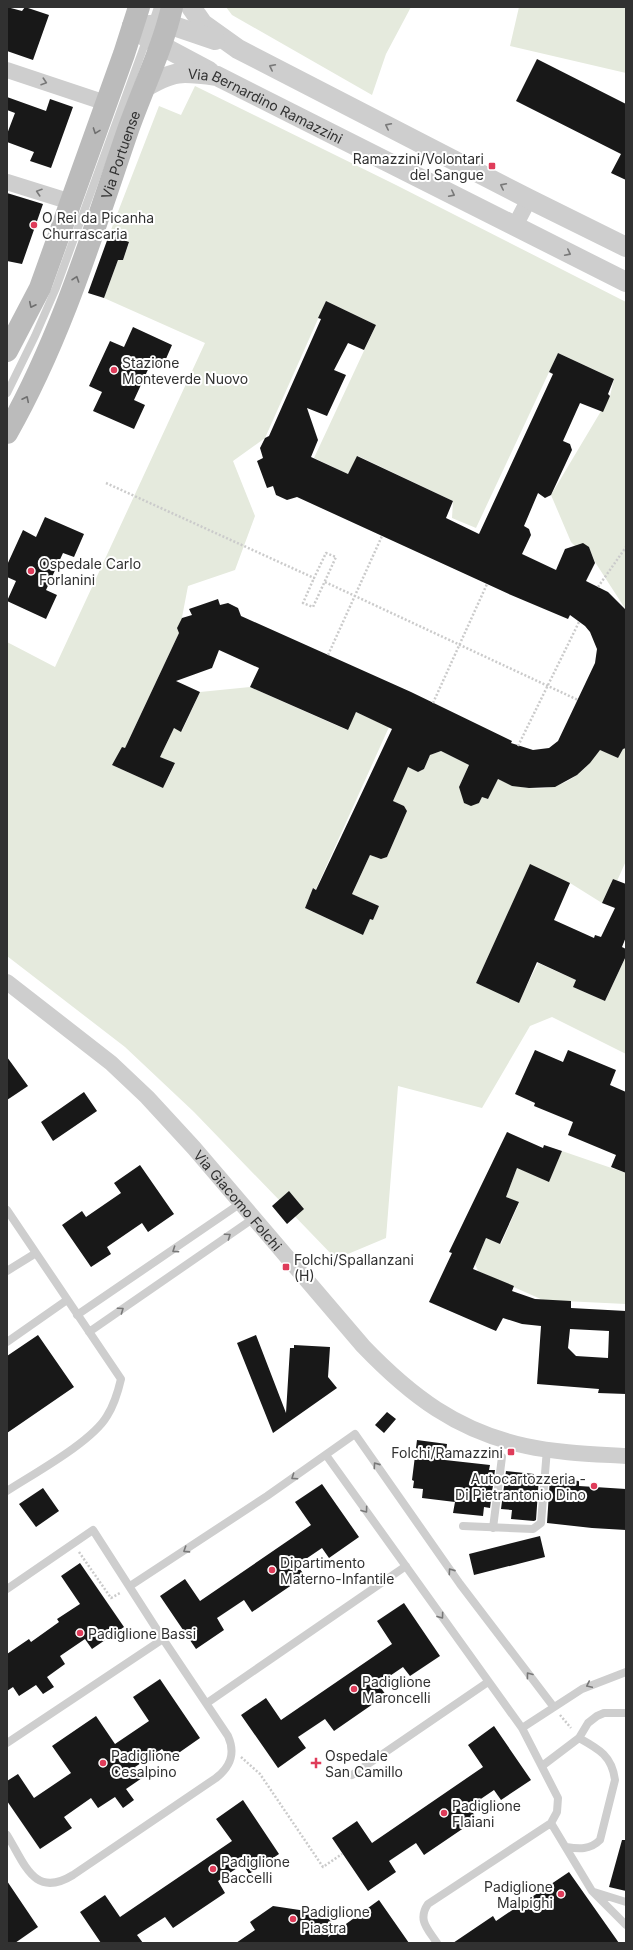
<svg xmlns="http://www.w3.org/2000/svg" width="633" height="1950" font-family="Inter,sans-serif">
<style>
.green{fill:#e5eadd}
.building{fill:#181818;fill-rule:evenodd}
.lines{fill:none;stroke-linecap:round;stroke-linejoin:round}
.path{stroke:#cbcbcb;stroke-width:2.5;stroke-dasharray:2 2;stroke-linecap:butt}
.service{stroke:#cecece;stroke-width:8}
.minor{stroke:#cecece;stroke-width:16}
.tertiary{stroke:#cecece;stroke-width:20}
.secondary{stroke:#bbb;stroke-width:22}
.oneway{stroke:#787878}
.oneway2{stroke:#6f6f6f}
.poi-dot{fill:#df3c5a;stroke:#fff;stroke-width:1.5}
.labels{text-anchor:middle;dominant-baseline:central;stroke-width:4;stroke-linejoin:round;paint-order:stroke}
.street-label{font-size:14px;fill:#313131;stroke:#fff}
.poi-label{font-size:14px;fill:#313131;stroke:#fff;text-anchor:start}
</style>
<rect width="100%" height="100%" fill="#fff"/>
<!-- green -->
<path class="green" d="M226 7H411L386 54 372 95 232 15Z
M519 7H626V73L510 46Z
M195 86 396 185 626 302V610L595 562 589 547 575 546 571 542 551 495 610 396 614 379 558 353 476 528 452 518 453 501 358 456 348 474 314 458 376 325 326 301 265 438 233 461 255 516 235 570 188 586 179 633 125 748H122L112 765 163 788 175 764 160 757 174 728 182 731 200 692 250 687 347 730 356 712 389 727 316 889 313 888 305 908 363 935 370 919 373 920 379 906 352 894 370 855 381 859 387 857 407 811 404 806 393 801 408 767 418 772 424 769 430 755 441 751 469 765 459 787 479 803 482 797 488 799 498 779C538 798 576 789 599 749L618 758 623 749 626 748V861L617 881 613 879 602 903 570 883 530 865 476 983 519 1002 538 963 576 980 573 987 605 1001 626 956V1054L552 1017 530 1026 482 1108 398 1086 386 1238 336 1259 194 1112 125 1047 7 956V642L55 667 205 343 104 298 118 260H123L129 243 109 235 159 106 181 115Z
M562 1151 626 1173V1304L543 1300 478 1271 475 1264 486 1238 501 1244 519 1203 506 1197 517 1168 549 1181Z"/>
<!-- building -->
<path class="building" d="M7 7 22 11 25 7 49 15 33 60 7 51Z
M537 59 626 104V180L611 173 621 154 516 101Z
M7 97 46 111 50 99 73 107 51 168 30 161 34 152 7 142V134L15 113 7 110Z
M7 193 43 204 22 264 7 261Z
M109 235 129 242 123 260H118L104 298 88 293Z
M326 301 376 325 364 350 348 343 334 370 346 375 327 416 307 408 318 440 311 457 348 474 357 456 453 501 446 518 479 534 553 374 549 372 558 353 614 379 608 394 610 396 603 412 580 403 563 441 570 444 572 450 551 495 545 498 538 493 524 526 529 529 531 535 522 554 556 570 565 549 583 543 589 547 595 563 586 581 608 592 626 610V748L623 749 618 758 600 750 590 763 577 775 555 787 529 788 512 786 498 779 488 799 482 797 479 803 471 806 464 803 459 787 469 765 441 751 430 755 424 769 418 772 408 767 393 801 404 806 407 811 387 857 381 859 370 855 352 894 379 906 373 920 370 919 363 935 305 908 313 888 316 890 392 729 356 712 348 730 250 687 259 668 219 650 212 668 176 681 200 692 181 732 174 728 160 757 175 763 163 788 112 765 122 747 125 748 179 633 177 628 182 618 192 615 189 609 218 599 220 605 228 603 238 608 241 616 411 692 512 741 511 743 533 750 549 748 558 741 595 663 597 649 590 632 585 626 570 615 568 619 511 595 297 497 287 500 276 495 273 486 267 488 257 461 263 458 260 448 265 438 269 436 321 319 318 318Z
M133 327 172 345 162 368 151 363 134 400 145 405 134 429 93 411 102 392 89 386 110 341 124 347Z
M45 517 84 534 74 557 63 553 46 590 57 595 46 619 7 601 16 581 7 577V565L23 530 36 537Z
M530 864 570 883 554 920 594 938 595 935 601 937 615 908 602 903 613 879 626 884V937L622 947 626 949V956L605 1001 573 987 576 980 537 962 519 1003 476 983Z
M535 1050 563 1062 568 1050 616 1070 610 1085 626 1092V1173L611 1167 616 1155 568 1135 573 1122 534 1106 535 1103 515 1094Z
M7 1057 28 1086 7 1100Z
M84 1092 97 1111 53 1141 41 1122Z
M507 1132 543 1148 544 1145 562 1151 549 1182 517 1168 506 1197 519 1202 500 1244 486 1238 473 1269 514 1286 512 1291 535 1299 571 1301V1308L626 1311V1394L598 1393 599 1389 537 1384 541 1326 522 1324 503 1318 496 1331 429 1302 452 1253 449 1252ZM570 1329 609 1331 608 1358 576 1356 568 1348Z
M140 1165 174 1214 148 1232 142 1223 107 1247 111 1254 91 1267 62 1225 82 1211 86 1217 121 1193 114 1183Z
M289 1191 304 1209 287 1224 272 1206Z
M38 1335 74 1387 7 1433V1356Z
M256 1335 286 1413 290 1348H294V1345L330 1347 328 1377 337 1388 273 1433 237 1343Z
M387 1412 396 1419 384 1433 375 1425Z
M417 1440 447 1444 445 1460 490 1465 489 1470H495L490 1508 484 1507 483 1516 453 1513 455 1502 422 1498 423 1489 413 1488 414 1481 412 1480Z
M506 1471 534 1474V1477H539L536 1520 534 1521 511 1519 512 1510 501 1509Z
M550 1478 579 1481V1486L626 1489V1530L592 1528 547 1523Z
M322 1484 359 1537 329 1558 322 1548 297 1565 305 1576 252 1612 244 1600 217 1618 224 1630 196 1649 160 1596 185 1579 200 1601 311 1525 295 1502Z
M43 1488 59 1511 36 1527 19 1504Z
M540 1536 545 1557 474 1575 469 1554Z
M80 1563 124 1627 92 1649 85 1639 60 1656 65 1664 47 1677 54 1687 43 1694 36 1685 19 1696 13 1687 7 1691V1654L29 1639 31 1642 59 1622 57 1619 80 1604 61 1576Z
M404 1603 440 1656 410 1676 403 1667 378 1684 386 1695 334 1731 325 1719 298 1737 306 1748 278 1768 241 1715 266 1698 281 1720 392 1644 377 1621Z
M160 1679 200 1738 170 1759 162 1749 135 1767 142 1778 126 1789 134 1800 123 1808 115 1797 98 1808 91 1798 64 1817 72 1828 40 1849 7 1801V1781L18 1774 34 1798 71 1773 52 1746 96 1716 115 1744 149 1721 133 1697Z
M494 1726 531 1780 501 1800 494 1790 469 1807 477 1819 424 1855 416 1843 389 1861 396 1872 368 1891 332 1838 357 1821 372 1843 483 1767 468 1745Z
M243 1800 279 1854 249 1874 243 1864 218 1881 225 1893 173 1928 165 1917 137 1935 143 1943H101L80 1912 105 1895 120 1917 232 1841 216 1819Z
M622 1840H626V1891L609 1887Z
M569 1872 619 1943H453L493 1916 496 1921Z
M7 1881 38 1927 15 1943H7Z
M379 1900 409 1943H236L255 1930 250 1922 273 1906 333 1915 328 1937Z"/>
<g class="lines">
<!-- path -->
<path class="path" d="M106 483 314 578 326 553 336 557 313 607 303 603 314 578
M325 582 578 700
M598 587 626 547
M328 655 382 536
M433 703 487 584
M518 746 579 622
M79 1552 111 1598 120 1593
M560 1715 571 1728
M241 1757 260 1774 323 1867 342 1854"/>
<!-- service -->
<path class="service" d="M152 25 158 7
M7 393 35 336 56 288 147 38
M7 1210 121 1379C118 1392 114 1405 107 1416 92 1442 33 1474 7 1491
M7 1271 36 1253
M77 1315 241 1203
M89 1332 254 1218
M7 1342 67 1300
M326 1455 522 1728 558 1798 557 1812 551 1823 592 1891 626 1925
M463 1526 533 1529 541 1523 547 1449
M493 1528 502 1457
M130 1586 267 1496 355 1434 460 1584 553 1706
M7 1589 93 1530 163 1639 7 1743
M207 1703 406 1566
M522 1728 582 1689 626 1672
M542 1766 579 1738 588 1723 597 1716 604 1713H626
M352 1775 488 1682
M7 1835C25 1864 34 1899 73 1875L216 1778C230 1767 236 1754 228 1736L163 1639
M566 1847C579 1849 590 1850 600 1840L615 1780C612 1756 599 1749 579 1738
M594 1892 626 1902
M437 1943C428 1929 417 1920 428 1904L551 1823"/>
<!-- minor -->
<g class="minor">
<path d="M7 70 106 103"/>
<path d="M7 182 71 202"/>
<path d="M515 226 529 199"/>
<path id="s1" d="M7 982 111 1063 147 1097 194 1148 363 1346C411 1396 457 1431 526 1446 558 1453 593 1454 626 1456"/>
</g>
<!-- tertiary -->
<g class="tertiary">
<path d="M191 7 203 24 238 49 529 199 626 247"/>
<path d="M132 26 168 24 215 40"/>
<path d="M132 26 147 38 209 71"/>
<path id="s2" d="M142 89C174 70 181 71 217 76L626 282"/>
</g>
<!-- secondary -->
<g class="secondary">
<path d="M7 351 40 288 124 54 139 7"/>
<path id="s3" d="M7 433C61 338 93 232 128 130 142 90 163 47 172 7"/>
</g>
</g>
<!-- one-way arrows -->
<defs><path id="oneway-chevron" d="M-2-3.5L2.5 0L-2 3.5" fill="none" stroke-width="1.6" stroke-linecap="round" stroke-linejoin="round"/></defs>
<g class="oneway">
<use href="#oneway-chevron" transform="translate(272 67) rotate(-153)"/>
<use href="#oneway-chevron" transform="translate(44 82) rotate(18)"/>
<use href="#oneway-chevron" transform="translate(388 126) rotate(-153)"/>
<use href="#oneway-chevron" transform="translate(503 186) rotate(-153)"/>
<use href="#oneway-chevron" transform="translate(39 192) rotate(-162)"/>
<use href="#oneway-chevron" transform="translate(452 194) rotate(27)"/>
<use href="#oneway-chevron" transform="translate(568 253) rotate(27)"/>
<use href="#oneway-chevron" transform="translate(228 1236) rotate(-35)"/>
<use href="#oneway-chevron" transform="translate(175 1250) rotate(146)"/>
<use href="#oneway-chevron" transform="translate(121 1310) rotate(-35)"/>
<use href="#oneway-chevron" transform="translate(376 1465) rotate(-125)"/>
<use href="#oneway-chevron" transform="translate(294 1477) rotate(146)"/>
<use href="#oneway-chevron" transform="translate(365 1510) rotate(54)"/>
<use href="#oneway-chevron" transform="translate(186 1550) rotate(147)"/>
<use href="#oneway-chevron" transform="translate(451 1571) rotate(-125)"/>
<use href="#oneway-chevron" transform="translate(441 1616) rotate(54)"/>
<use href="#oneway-chevron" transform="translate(529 1675) rotate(-127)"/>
<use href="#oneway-chevron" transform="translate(589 1685) rotate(155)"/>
</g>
<g class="oneway2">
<use href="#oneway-chevron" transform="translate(96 131) rotate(110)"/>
<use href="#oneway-chevron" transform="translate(76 279) rotate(-71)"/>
<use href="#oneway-chevron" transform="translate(32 305) rotate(116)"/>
<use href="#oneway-chevron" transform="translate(26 399) rotate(-64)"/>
</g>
<!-- markers -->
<g class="poi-dot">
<rect x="488" y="162" width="8" height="8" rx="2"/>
<circle cx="34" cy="225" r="4"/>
<circle cx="114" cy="370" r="4"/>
<circle cx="31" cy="571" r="4"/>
<rect x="282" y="1263" width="8" height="8" rx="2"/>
<rect x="507" y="1448" width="8" height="8" rx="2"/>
<circle cx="594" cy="1486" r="4"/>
<circle cx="272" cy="1570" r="4"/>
<circle cx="80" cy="1633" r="4"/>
<circle cx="354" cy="1689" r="4"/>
<circle cx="103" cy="1763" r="4"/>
<path d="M314 1757h4v4h4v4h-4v4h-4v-4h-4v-4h4z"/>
<circle cx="444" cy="1813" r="4"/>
<circle cx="213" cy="1869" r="4"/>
<circle cx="561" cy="1894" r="4"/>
<circle cx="293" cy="1919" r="4"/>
</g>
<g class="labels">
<!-- street labels -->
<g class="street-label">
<text stroke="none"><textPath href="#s2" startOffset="134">Via Bernardino Ramazzini</textPath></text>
<text stroke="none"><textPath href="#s3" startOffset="301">Via Portuense</textPath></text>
<text stroke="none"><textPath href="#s1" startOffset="319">Via Giacomo Folchi</textPath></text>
</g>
<!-- poi labels -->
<g class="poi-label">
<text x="484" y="158" text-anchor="end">Ramazzini/Volontari<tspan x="484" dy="16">del Sangue</tspan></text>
<text x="42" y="217">O Rei da Picanha<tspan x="42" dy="16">Churrascaria</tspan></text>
<text x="122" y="362">Stazione<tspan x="122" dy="16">Monteverde Nuovo</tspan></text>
<text x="39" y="563">Ospedale Carlo<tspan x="39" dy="16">Forlanini</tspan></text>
<text x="294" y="1259">Folchi/Spallanzani<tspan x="294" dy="16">(H)</tspan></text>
<text x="503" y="1452" text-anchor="end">Folchi/Ramazzini</text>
<text x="586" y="1478" text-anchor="end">Autocartozzeria -<tspan x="586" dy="16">Di Pietrantonio Dino</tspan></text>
<text x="280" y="1562">Dipartimento<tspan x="280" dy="16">Materno-Infantile</tspan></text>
<text x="88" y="1633">Padiglione Bassi</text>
<text x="362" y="1681">Padiglione<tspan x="362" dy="16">Maroncelli</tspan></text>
<text x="111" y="1755">Padiglione<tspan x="111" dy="16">Cesalpino</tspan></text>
<text x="325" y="1755">Ospedale<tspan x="325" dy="16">San Camillo</tspan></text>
<text x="452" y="1805">Padiglione<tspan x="452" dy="16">Flaiani</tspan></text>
<text x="221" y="1861">Padiglione<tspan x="221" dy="16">Baccelli</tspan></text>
<text x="553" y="1886" text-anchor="end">Padiglione<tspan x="553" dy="16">Malpighi</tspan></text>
<text x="301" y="1911">Padiglione<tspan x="301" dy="16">Piastra</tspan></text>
</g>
</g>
<!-- border -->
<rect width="633" height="1950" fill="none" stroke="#313131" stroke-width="16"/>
</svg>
